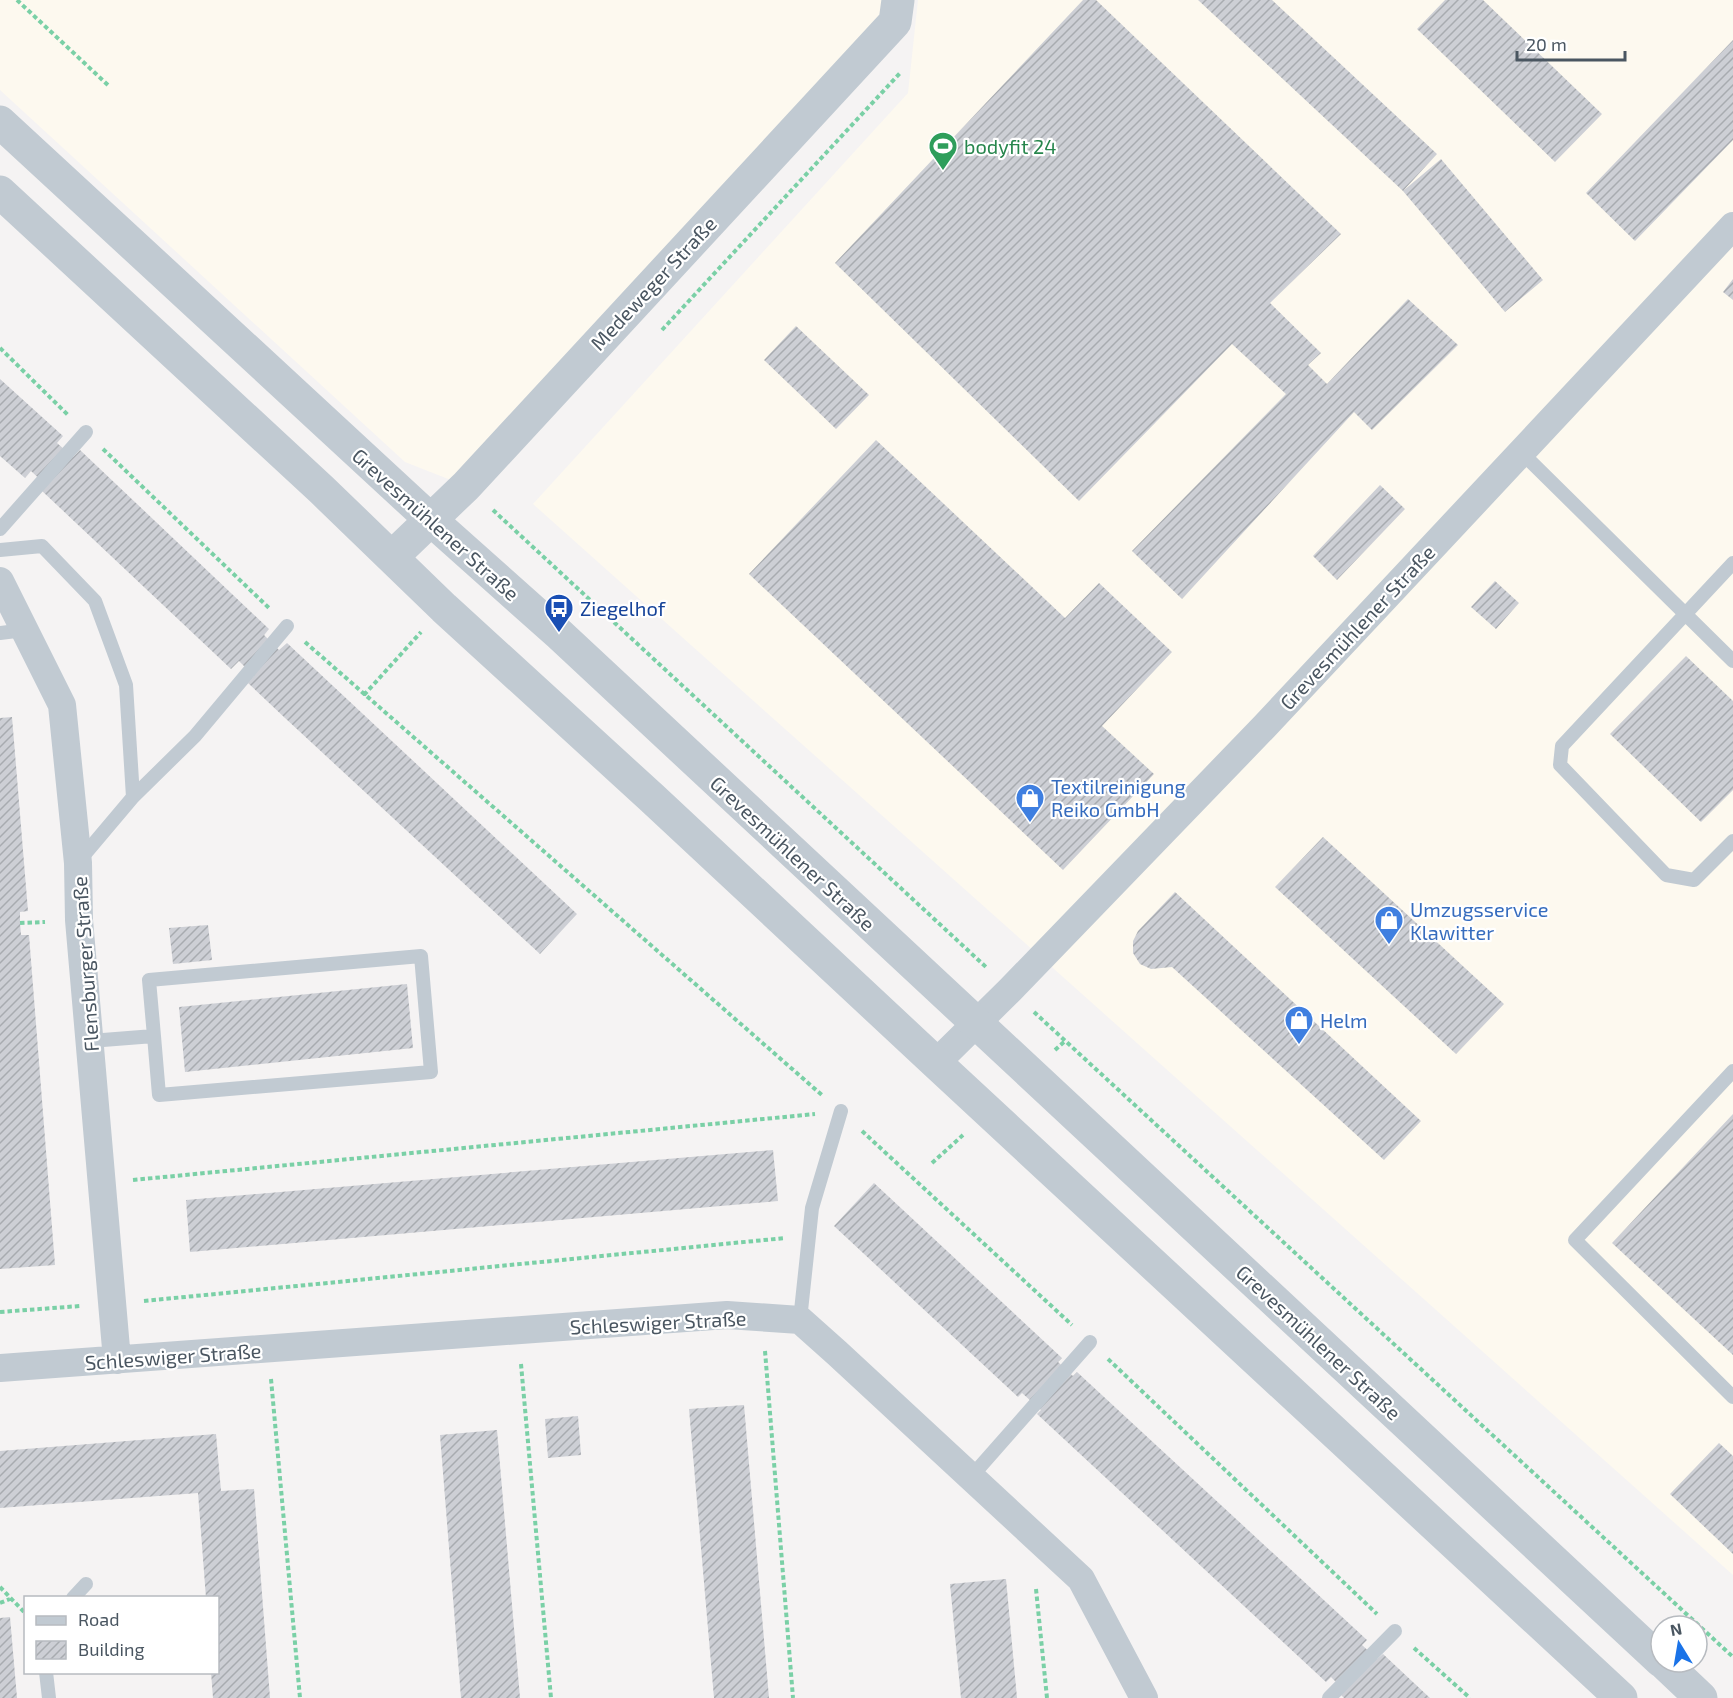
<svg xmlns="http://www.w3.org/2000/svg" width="1733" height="1698" font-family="'Exo 2',sans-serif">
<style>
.commercial{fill:#fdf9ef}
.building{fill:url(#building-hatch)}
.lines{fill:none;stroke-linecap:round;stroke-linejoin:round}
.path{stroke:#7ad0a6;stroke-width:4;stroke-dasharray:4.5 3;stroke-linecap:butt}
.service{stroke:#c1cad2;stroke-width:14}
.minor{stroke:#c1cad2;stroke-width:28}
.tertiary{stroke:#c1cad2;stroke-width:33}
.labels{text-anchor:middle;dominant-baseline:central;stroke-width:4.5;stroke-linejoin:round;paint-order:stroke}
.leisure-label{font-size:20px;fill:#27864d;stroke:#fff;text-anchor:start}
.street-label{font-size:20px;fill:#4a5661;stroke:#fff}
.transit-label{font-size:20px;fill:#164399;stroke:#fff;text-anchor:start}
.shop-label{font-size:20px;fill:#366cbe;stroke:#fff;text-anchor:start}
</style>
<defs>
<pattern id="building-hatch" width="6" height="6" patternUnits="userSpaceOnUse" patternTransform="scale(1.5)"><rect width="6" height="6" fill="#cdcfd5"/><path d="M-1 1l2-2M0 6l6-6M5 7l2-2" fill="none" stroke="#a8abb0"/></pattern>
</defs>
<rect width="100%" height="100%" fill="#f5f3f3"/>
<!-- commercial -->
<path class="commercial" d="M0 0H898L466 486 405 462 0 90Z
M918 0H1733V1575L533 504 908 93Z"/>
<!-- building -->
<path class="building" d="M1083 0H1096L1341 234 1270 303 1321 353 1308 365 1327 384 1408 299 1458 345 1372 430 1354 412 1182 599 1132 551 1286 394 1232 344 1079 501 835 263Z
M1198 0H1272L1437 154 1403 191Z
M1445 0H1483L1602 114 1555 162 1417 29Z
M1733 40V140L1635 241 1586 193Z
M1441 159 1543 280 1505 312 1403 191Z
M1733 279V300L1723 292Z
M796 326 869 395 836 429 764 360Z
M0 379 63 436 57 443 73 457 80 450 269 629 264 635 279 650 287 643 577 914 540 954 285 718 248 683 254 676 239 661 231 669 41 490 46 485 31 471 25 478 0 456Z
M876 440 1065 618 1099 583 1172 652 1102 726 1154 774 1063 870 749 574Z
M1380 485 1405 509 1337 580 1313 556Z
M1495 581 1519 603 1496 629 1471 607Z
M1686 656 1733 701V790L1701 822 1610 734Z
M12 717 28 911 20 912V923L21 935H29L55 1265 0 1269V718Z
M1323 837 1504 1004 1456 1054 1275 887Z
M1175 892 1421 1121 1384 1160 1172 967 1151 969 1140 964 1133 953V941L1138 931Z
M208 925 212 960 173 964 169 928Z
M407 984 413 1048 185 1072 179 1007Z
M1733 1114V1355L1612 1243Z
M773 1150 778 1201 190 1252 186 1200Z
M874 1183 1062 1358 1058 1362 1073 1376 1077 1372 1367 1640 1362 1645 1377 1659 1383 1654 1430 1698H1344L1340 1694 1344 1690 1331 1677 1326 1682 1037 1414 1041 1410 1022 1393 1018 1397 834 1226Z
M744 1405 769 1698H714L689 1409Z
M578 1416 581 1455 548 1458 545 1419Z
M497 1430 520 1698H461L440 1435Z
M216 1434 221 1491 254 1489 270 1698H213L211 1672H218V1598H206L198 1493 0 1508V1451Z
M1719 1443 1733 1456V1554L1670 1494Z
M1006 1579 1017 1698H961L950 1584Z
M10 1617 17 1698H0V1618Z"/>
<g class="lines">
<!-- path -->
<path class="path" d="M17 0 110 87
M662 330 901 72
M0 348 68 415
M103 449 269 608
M493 510 987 968
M305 642 823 1096
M364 695 421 632
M20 923 45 922
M1034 1012 1733 1657
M1055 1050 1065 1041
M862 1131 1072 1325
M932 1163 963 1135
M133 1180 815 1114
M144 1301 785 1238
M0 1312 80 1306
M765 1351 793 1698
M1108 1359 1377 1614
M521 1364 551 1698
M271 1379 300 1698
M0 1587 26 1614
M1036 1589 1047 1698
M0 1603 10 1599
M1414 1648 1470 1698"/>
<!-- service -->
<path class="service" d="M1521 452 1733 661
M0 529 86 432
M0 550 42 546 95 601 126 685 133 797
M1733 563 1562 746 1560 765 1666 875 1694 880 1733 841
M0 633 24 630
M79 861 133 797 195 736 287 626
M90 1041 154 1036 159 1095 431 1072 421 956 149 980 154 1036
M1733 1071 1575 1240 1733 1397
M800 1320 812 1208 841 1111
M971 1477 1090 1342
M73 1598 86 1584
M46 1672 49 1698
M1329 1698 1395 1631"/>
<!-- minor -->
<path class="minor" d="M0 581 62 705 78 863 79 920 117 1360
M936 1063 1010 990 1264 727 1733 226
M0 1368 727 1315 800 1320 837 1353 1081 1579 1144 1698"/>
<!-- tertiary -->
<path class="tertiary" d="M0 122 431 520 559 634 1661 1661
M0 192 322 490 444 608 652 798 936 1063 1621 1698
M392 557 466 486 895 22 898 0
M1663 1662 1701 1698"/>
</g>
<!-- icons -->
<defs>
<g id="stadium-pin" transform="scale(1.5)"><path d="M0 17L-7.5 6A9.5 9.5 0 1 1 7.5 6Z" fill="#2e9e5b" stroke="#fff"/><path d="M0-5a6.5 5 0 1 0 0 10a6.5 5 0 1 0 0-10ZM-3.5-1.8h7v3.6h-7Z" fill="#fff"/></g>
<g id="bus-pin" transform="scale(1.5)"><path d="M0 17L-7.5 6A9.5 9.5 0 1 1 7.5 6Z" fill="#1a4fb4" stroke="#fff"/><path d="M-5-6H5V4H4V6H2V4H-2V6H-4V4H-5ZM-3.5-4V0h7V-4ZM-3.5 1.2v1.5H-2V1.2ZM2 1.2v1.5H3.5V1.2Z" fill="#fff"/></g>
<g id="shop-pin" transform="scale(1.5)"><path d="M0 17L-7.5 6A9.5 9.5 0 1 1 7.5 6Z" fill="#3f7fe0" stroke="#fff"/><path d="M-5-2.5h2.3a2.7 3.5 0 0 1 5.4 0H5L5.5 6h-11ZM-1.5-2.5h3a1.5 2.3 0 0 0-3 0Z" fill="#fff"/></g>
</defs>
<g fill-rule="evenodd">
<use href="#stadium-pin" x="943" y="146"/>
<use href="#bus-pin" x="559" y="608"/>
<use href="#shop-pin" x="1030" y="798"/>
<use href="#shop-pin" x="1389" y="920"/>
<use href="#shop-pin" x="1299" y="1020"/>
</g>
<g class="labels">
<!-- leisure labels -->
<g class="leisure-label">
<text x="964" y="146">bodyfit 24</text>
</g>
<!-- street labels -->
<g class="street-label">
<text transform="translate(653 283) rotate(-47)">Medeweger Straße</text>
<text transform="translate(436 524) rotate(42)">Grevesmühlener Straße</text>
<text transform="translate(1357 627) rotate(-47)">Grevesmühlener Straße</text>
<text transform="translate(793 853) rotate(43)">Grevesmühlener Straße</text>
<text transform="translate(85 964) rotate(-94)">Flensburger Straße</text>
<text transform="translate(658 1322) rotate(-3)">Schleswiger Straße</text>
<text transform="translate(1319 1342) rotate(43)">Grevesmühlener Straße</text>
<text transform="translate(173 1356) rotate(-4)">Schleswiger Straße</text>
</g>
<!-- transit labels -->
<g class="transit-label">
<text x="580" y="608">Ziegelhof</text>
</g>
<!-- shop labels -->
<g class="shop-label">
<text x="1051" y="786">Textilreinigung<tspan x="1051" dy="23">Reiko GmbH</tspan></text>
<text x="1410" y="909">Umzugsservice<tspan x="1410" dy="23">Klawitter</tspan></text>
<text x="1320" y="1020">Helm</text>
</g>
</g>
<!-- legend -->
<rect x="24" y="1596" width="195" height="78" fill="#ffffff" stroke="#b7bbc0" stroke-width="1.5"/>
<rect x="36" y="1616" width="30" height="9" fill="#c1cad2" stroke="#b7bbc0" stroke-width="1.5"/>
<text x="78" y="1626" font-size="18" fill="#4a5661">Road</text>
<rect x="36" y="1641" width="30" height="18" fill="url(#building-hatch)" stroke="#b7bbc0" stroke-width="1.5"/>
<text x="78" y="1656" font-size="18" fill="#4a5661">Building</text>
<!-- north arrow -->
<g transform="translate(1679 1644) rotate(349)"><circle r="28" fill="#ffffff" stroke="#b7bbc0" stroke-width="1.5"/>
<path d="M0-4.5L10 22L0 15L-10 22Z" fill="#1a73e8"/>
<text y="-9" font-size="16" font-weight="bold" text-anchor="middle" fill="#4a5661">N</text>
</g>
<!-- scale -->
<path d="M1517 51v9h108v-9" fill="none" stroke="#4a5661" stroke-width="3"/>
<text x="1526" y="51" font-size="18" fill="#4a5661" stroke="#ffffff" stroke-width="4.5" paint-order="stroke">20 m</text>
</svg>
